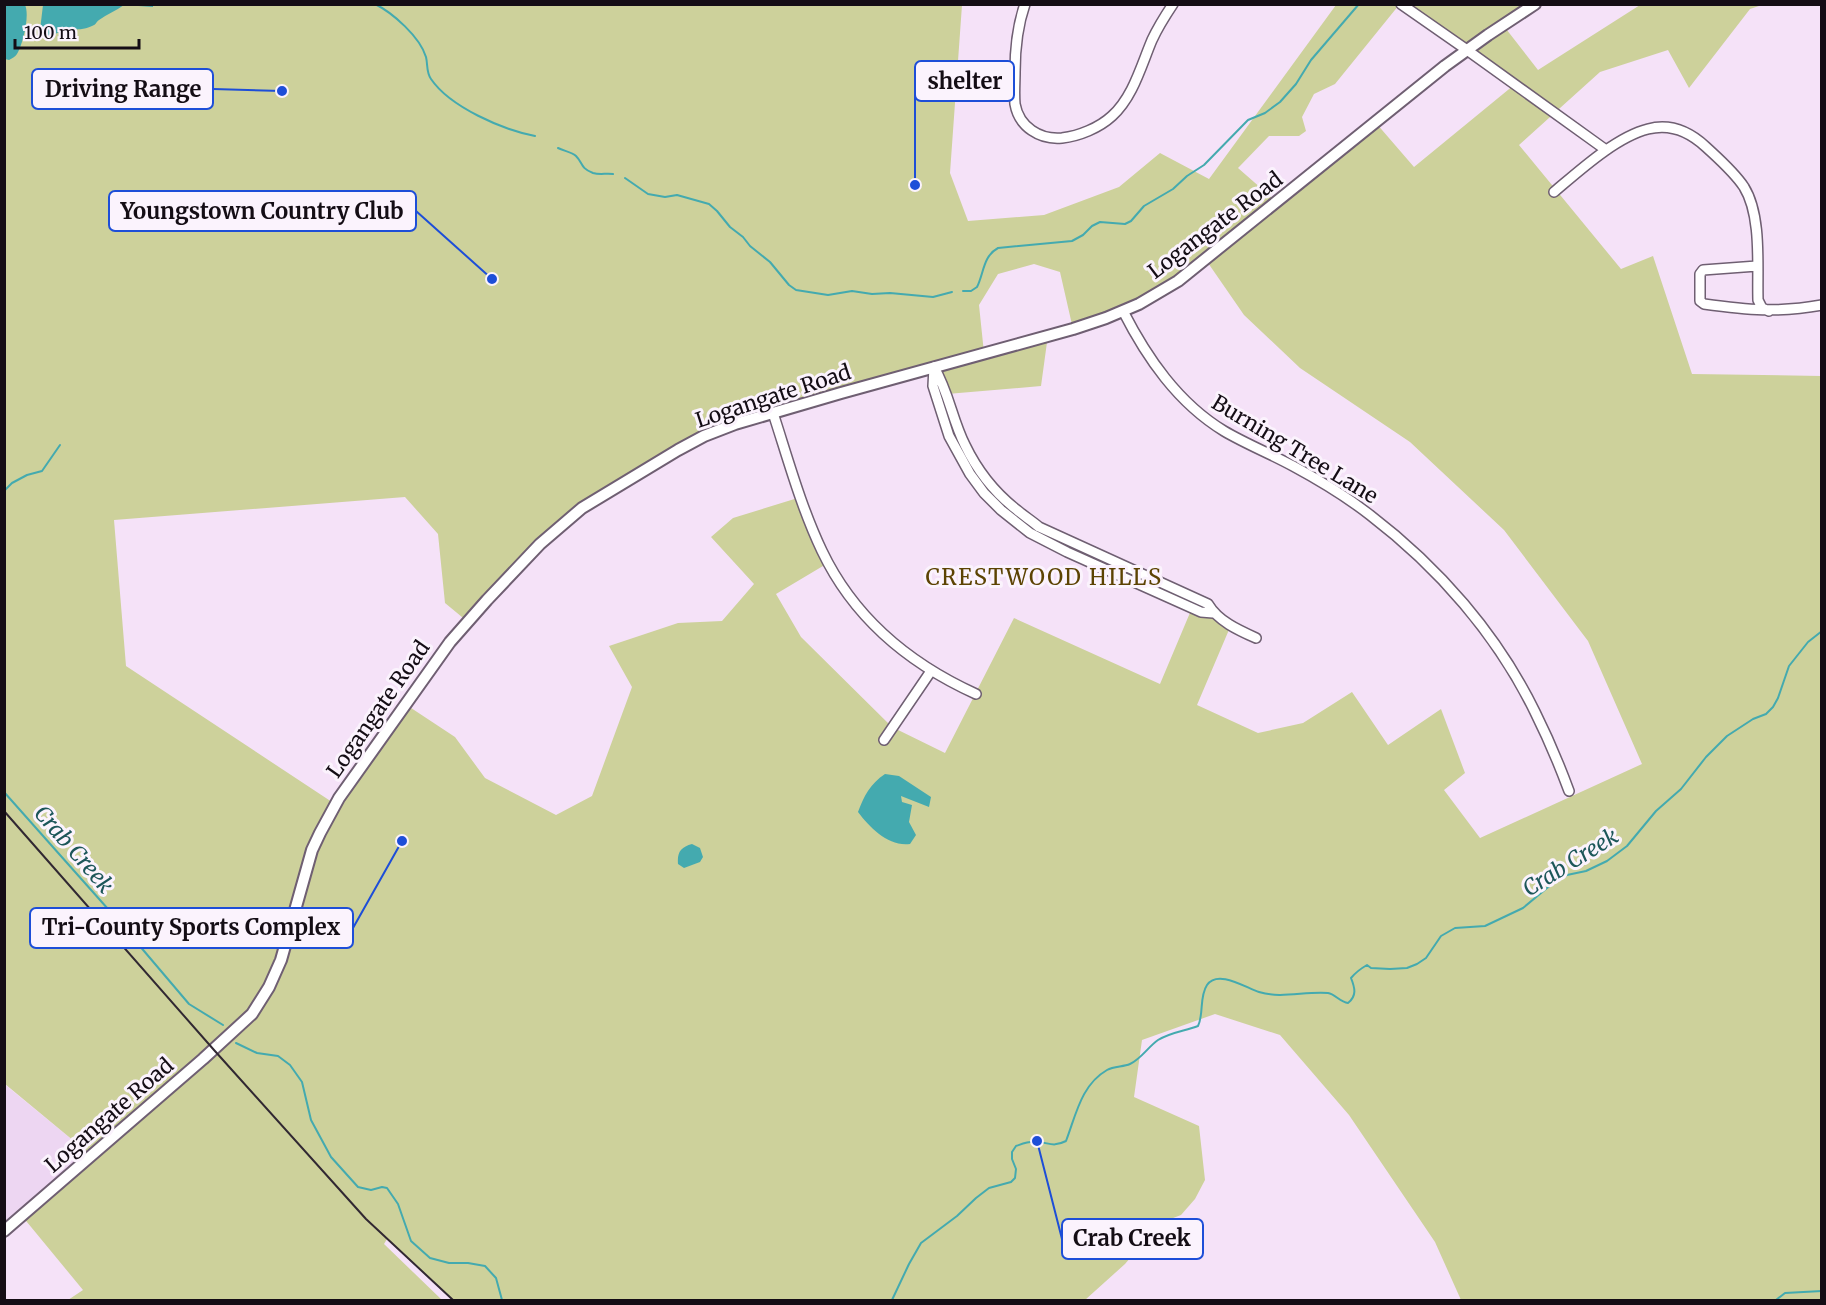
<svg xmlns="http://www.w3.org/2000/svg" width="1826" height="1305" font-family="Merriweather,serif">
<style>
.built{fill:#edd6f2}
.green{fill:#cdd19b;fill-rule:evenodd}
.water{fill:#44aaaf}
.lines{fill:none;stroke-linecap:round;stroke-linejoin:round}
.stream{stroke:#44aaaf;stroke-width:2}
.minor-casing{stroke:#6f5f72;stroke-width:12}
.tertiary-casing{stroke:#6f5f72;stroke-width:14}
.minor{stroke:#fff;stroke-width:9}
.tertiary{stroke:#fff;stroke-width:10}
.rail{stroke:#312832;stroke-width:2}
.labels{text-anchor:middle;dominant-baseline:central;stroke-width:6;stroke-linejoin:round;paint-order:stroke}
.street-label{font-size:21px;fill:#140d15;stroke:#fbf3fd}
.neighbourhood-label{font-size:22px;letter-spacing:1.5px;fill:#5c4303;stroke:#fbf3fd}
.water-label{font-size:22px;font-style:italic;fill:#1c5659;stroke:#fbf3fd}
.leader{fill:none;stroke:#1d4ed8;stroke-width:2}
.callout-dot{fill:#1d4ed8;stroke:#fbf3fd;stroke-width:2}
.callout{fill:#fbf3fd;stroke:#1d4ed8;stroke-width:2}
.callout-label{font-size:22px;text-anchor:middle;font-weight:bold;fill:#140d15}
</style>
<rect width="100%" height="100%" fill="#f5e2f8"/>
<!-- built -->
<path class="built" d="M4 1084 92 1156 4 1231Z"/>
<!-- green -->
<path class="green" d="M4 5H962L950 173 968 221 1044 215 1119 187 1160 153 1209 179 1336 5H1399L1335 84 1314 94 1302 117 1306 131 1299 136H1269L1238 168 1277 202 1376 123 1414 167 1514 85 1401 5H1524L1527 10 1503 25 1538 70 1640 5H1762L1750 9 1689 88 1668 50 1600 72 1519 145 1621 269 1653 256 1692 374 1821 376V1300H1461L1435 1242 1349 1115 1280 1035 1215 1014 1142 1040 1134 1097 1199 1126 1205 1180 1195 1199 1181 1215 1160 1223 1125 1264 1085 1300H453L387 1239 384 1244 442 1300H68L83 1290 22 1216 92 1156 5 1084ZM1206 260 1244 315 1300 368 1410 442 1504 530 1588 641 1642 764 1480 838 1444 790 1465 773 1441 709 1388 745 1352 692 1303 723 1258 733 1197 705 1231 625 1192 608 1160 684 1014 618 945 753 892 727 801 637 776 594 828 563 801 497 733 518 711 537 754 584 722 621 678 623 609 646 632 687 592 796 556 815 485 778 455 737 405 704 335 804 126 666 114 520 405 497 438 534 445 603 468 622 582 508 735 424 933 367 947 394 1041 386 1048 335 984 353 979 305 998 274 1034 264 1060 272 1073 329 1178 281Z"/>
<!-- water -->
<path class="water" d="M5 4 25 5C30 15 23 44 17 54 15 57 12 58 9 60L5 59Z
M43 5 153 4V7L124 5C116 11 107 14 99 20 95 23 97 24 92 26 75 34 67 23 47 40L40 30Z
M885 774 899 776 931 797 929 807 901 796 902 802 912 805 909 822 916 835 910 844C889 847 870 828 858 812 864 796 870 784 885 774Z
M692 844 700 848 703 857 700 862 684 868 678 864C677 852 681 847 692 844Z"/>
<g class="lines">
<!-- stream -->
<path class="stream" d="M375 4C393 13 420 37 426 57 428 65 426 72 431 79 450 107 503 130 535 136
M153 5 161 4
M558 148C564 151 572 152 576 156 583 163 580 168 593 173 600 175 606 173 613 174
M625 178 648 194 665 197 677 195 709 204 717 211 730 227 743 237 750 246 770 262 789 285 796 290 828 295 852 291 872 294 890 293 933 297 952 292
M963 291H971L977 287C984 273 983 256 998 248L1072 241 1083 235 1092 226 1100 222 1125 224 1131 221 1144 206 1173 189 1187 176 1204 165 1248 120 1265 113 1280 102 1296 84 1311 60 1359 4
M4 491 12 483 27 475 42 471 60 445
M4 792 116 918 189 1004 223 1025
M236 1043 257 1053 278 1056 290 1065 302 1082 311 1120 331 1157 358 1187 371 1190 382 1187 387 1188 398 1204 411 1241 430 1258 449 1263H468L485 1266 496 1278 502 1300
M892 1300 909 1264 921 1243 957 1216 976 1198 989 1188 1011 1182 1015 1178 1016 1169 1012 1159V1152L1016 1146C1022 1144 1029 1141 1036 1142 1049 1142 1052 1148 1066 1141 1076 1115 1081 1085 1107 1070 1114 1066 1123 1067 1130 1064 1141 1059 1148 1047 1158 1040 1171 1032 1185 1031 1198 1026 1204 1014 1199 997 1207 985 1218 969 1246 988 1259 992 1281 999 1305 991 1328 993 1335 994 1340 1002 1348 1003 1357 996 1355 988 1351 978 1356 972 1360 969 1367 965L1371 968 1390 969 1407 968 1417 964 1426 958 1441 936 1455 928 1485 926 1523 908 1547 888 1567 875 1586 871 1607 861 1627 846 1656 811 1681 789 1706 757 1727 736 1753 719 1766 714 1773 707 1778 698 1789 666 1808 642 1822 631
M1776 1300 1785 1293 1822 1291"/>
<!-- minor casing -->
<g class="minor-casing">
<path id="minor" d="M1025 4C1017 27 1015 49 1015 72 1015 82 1014 94 1015 104 1019 127 1040 140 1062 138 1079 136 1099 128 1112 116 1133 97 1141 66 1152 40 1158 27 1165 16 1173 4
M1401 4 1467 50 1606 150
M1554 192C1579 171 1616 137 1648 129 1671 123 1690 132 1706 147 1720 160 1734 172 1744 187 1762 216 1757 267 1758 300L1762 308 1769 311
M1757 266 1703 270 1700 274V301L1704 304C1748 310 1777 313 1822 305
M1123 311C1147 358 1178 403 1224 431 1246 444 1271 454 1293 466 1319 480 1347 497 1370 515 1438 567 1497 634 1535 712 1548 738 1559 764 1569 791
M934 367C949 393 952 419 965 445 977 470 995 493 1017 510 1024 516 1032 521 1039 527L1208 604C1218 621 1238 630 1256 638
M934 367 933 386 949 436 970 474 984 493 1001 510 1030 533 1067 552 1201 612 1213 613
M773 413C788 459 801 507 822 551 854 618 910 664 976 694
M884 740 931 671"/>
</g>
<!-- tertiary casing -->
<g class="tertiary-casing">
<path id="tertiary" d="M4 1231 203 1059 252 1014 269 987 281 960 312 850 320 833 339 798 450 642 487 600 540 544 582 508 678 450 704 436 735 424 841 393 1073 329 1106 318 1139 304 1178 281 1445 66 1488 35 1535 4"/>
</g>
<!-- minor -->
<use href="#minor" class="minor"/>
<!-- tertiary -->
<use href="#tertiary" class="tertiary"/>
<!-- rail -->
<path class="rail" d="M4 811 214 1050 366 1219 453 1300"/>
</g>
<g class="labels">
<!-- street labels -->
<g class="street-label">
<text transform="translate(1215 225) rotate(-37)">Logangate Road</text>
<text transform="translate(773 396) rotate(-18)">Logangate Road</text>
<text transform="translate(1295 449) rotate(31)">Burning Tree Lane</text>
<text transform="translate(378 709) rotate(-55)">Logangate Road</text>
<text transform="translate(109 1115) rotate(-41)">Logangate Road</text>
</g>
<!-- neighbourhood labels -->
<g class="neighbourhood-label">
<text x="1044" y="577">CRESTWOOD HILLS</text>
</g>
<!-- water labels -->
<g class="water-label">
<text transform="translate(74 849) rotate(49)">Crab Creek</text>
<text transform="translate(1570 862) rotate(-32)">Crab Creek</text>
</g>
</g>
<!-- callouts -->
<path class="leader" d="M915 185L915 81M282 91L213 89M492 279L416 211M402 841L353 928M1037 1141L1062 1239"/>
<g class="callout-dot">
<circle cx="915" cy="185" r="6"/>
<circle cx="282" cy="91" r="6"/>
<circle cx="492" cy="279" r="6"/>
<circle cx="402" cy="841" r="6"/>
<circle cx="1037" cy="1141" r="6"/>
</g>
<g class="callout">
<rect x="915" y="61" width="99" height="40" rx="6"/>
<rect x="32" y="69" width="181" height="40" rx="6"/>
<rect x="109" y="191" width="307" height="40" rx="6"/>
<rect x="30" y="908" width="323" height="40" rx="6"/>
<rect x="1062" y="1219" width="141" height="40" rx="6"/>
</g>
<g class="callout-label">
<text x="965" y="89">shelter</text>
<text x="123" y="97">Driving Range</text>
<text x="262" y="219">Youngstown Country Club</text>
<text x="191" y="935">Tri-County Sports Complex</text>
<text x="1132" y="1246">Crab Creek</text>
</g>
<!-- border -->
<rect width="1826" height="1305" fill="none" stroke="#140d15" stroke-width="12"/>
<!-- scale -->
<path d="M15 39v9h124v-9" fill="none" stroke="#140d15" stroke-width="3"/>
<text x="24" y="39" font-size="18" fill="#140d15" stroke="#fbf3fd" stroke-width="4.5" paint-order="stroke">100 m</text>
</svg>
